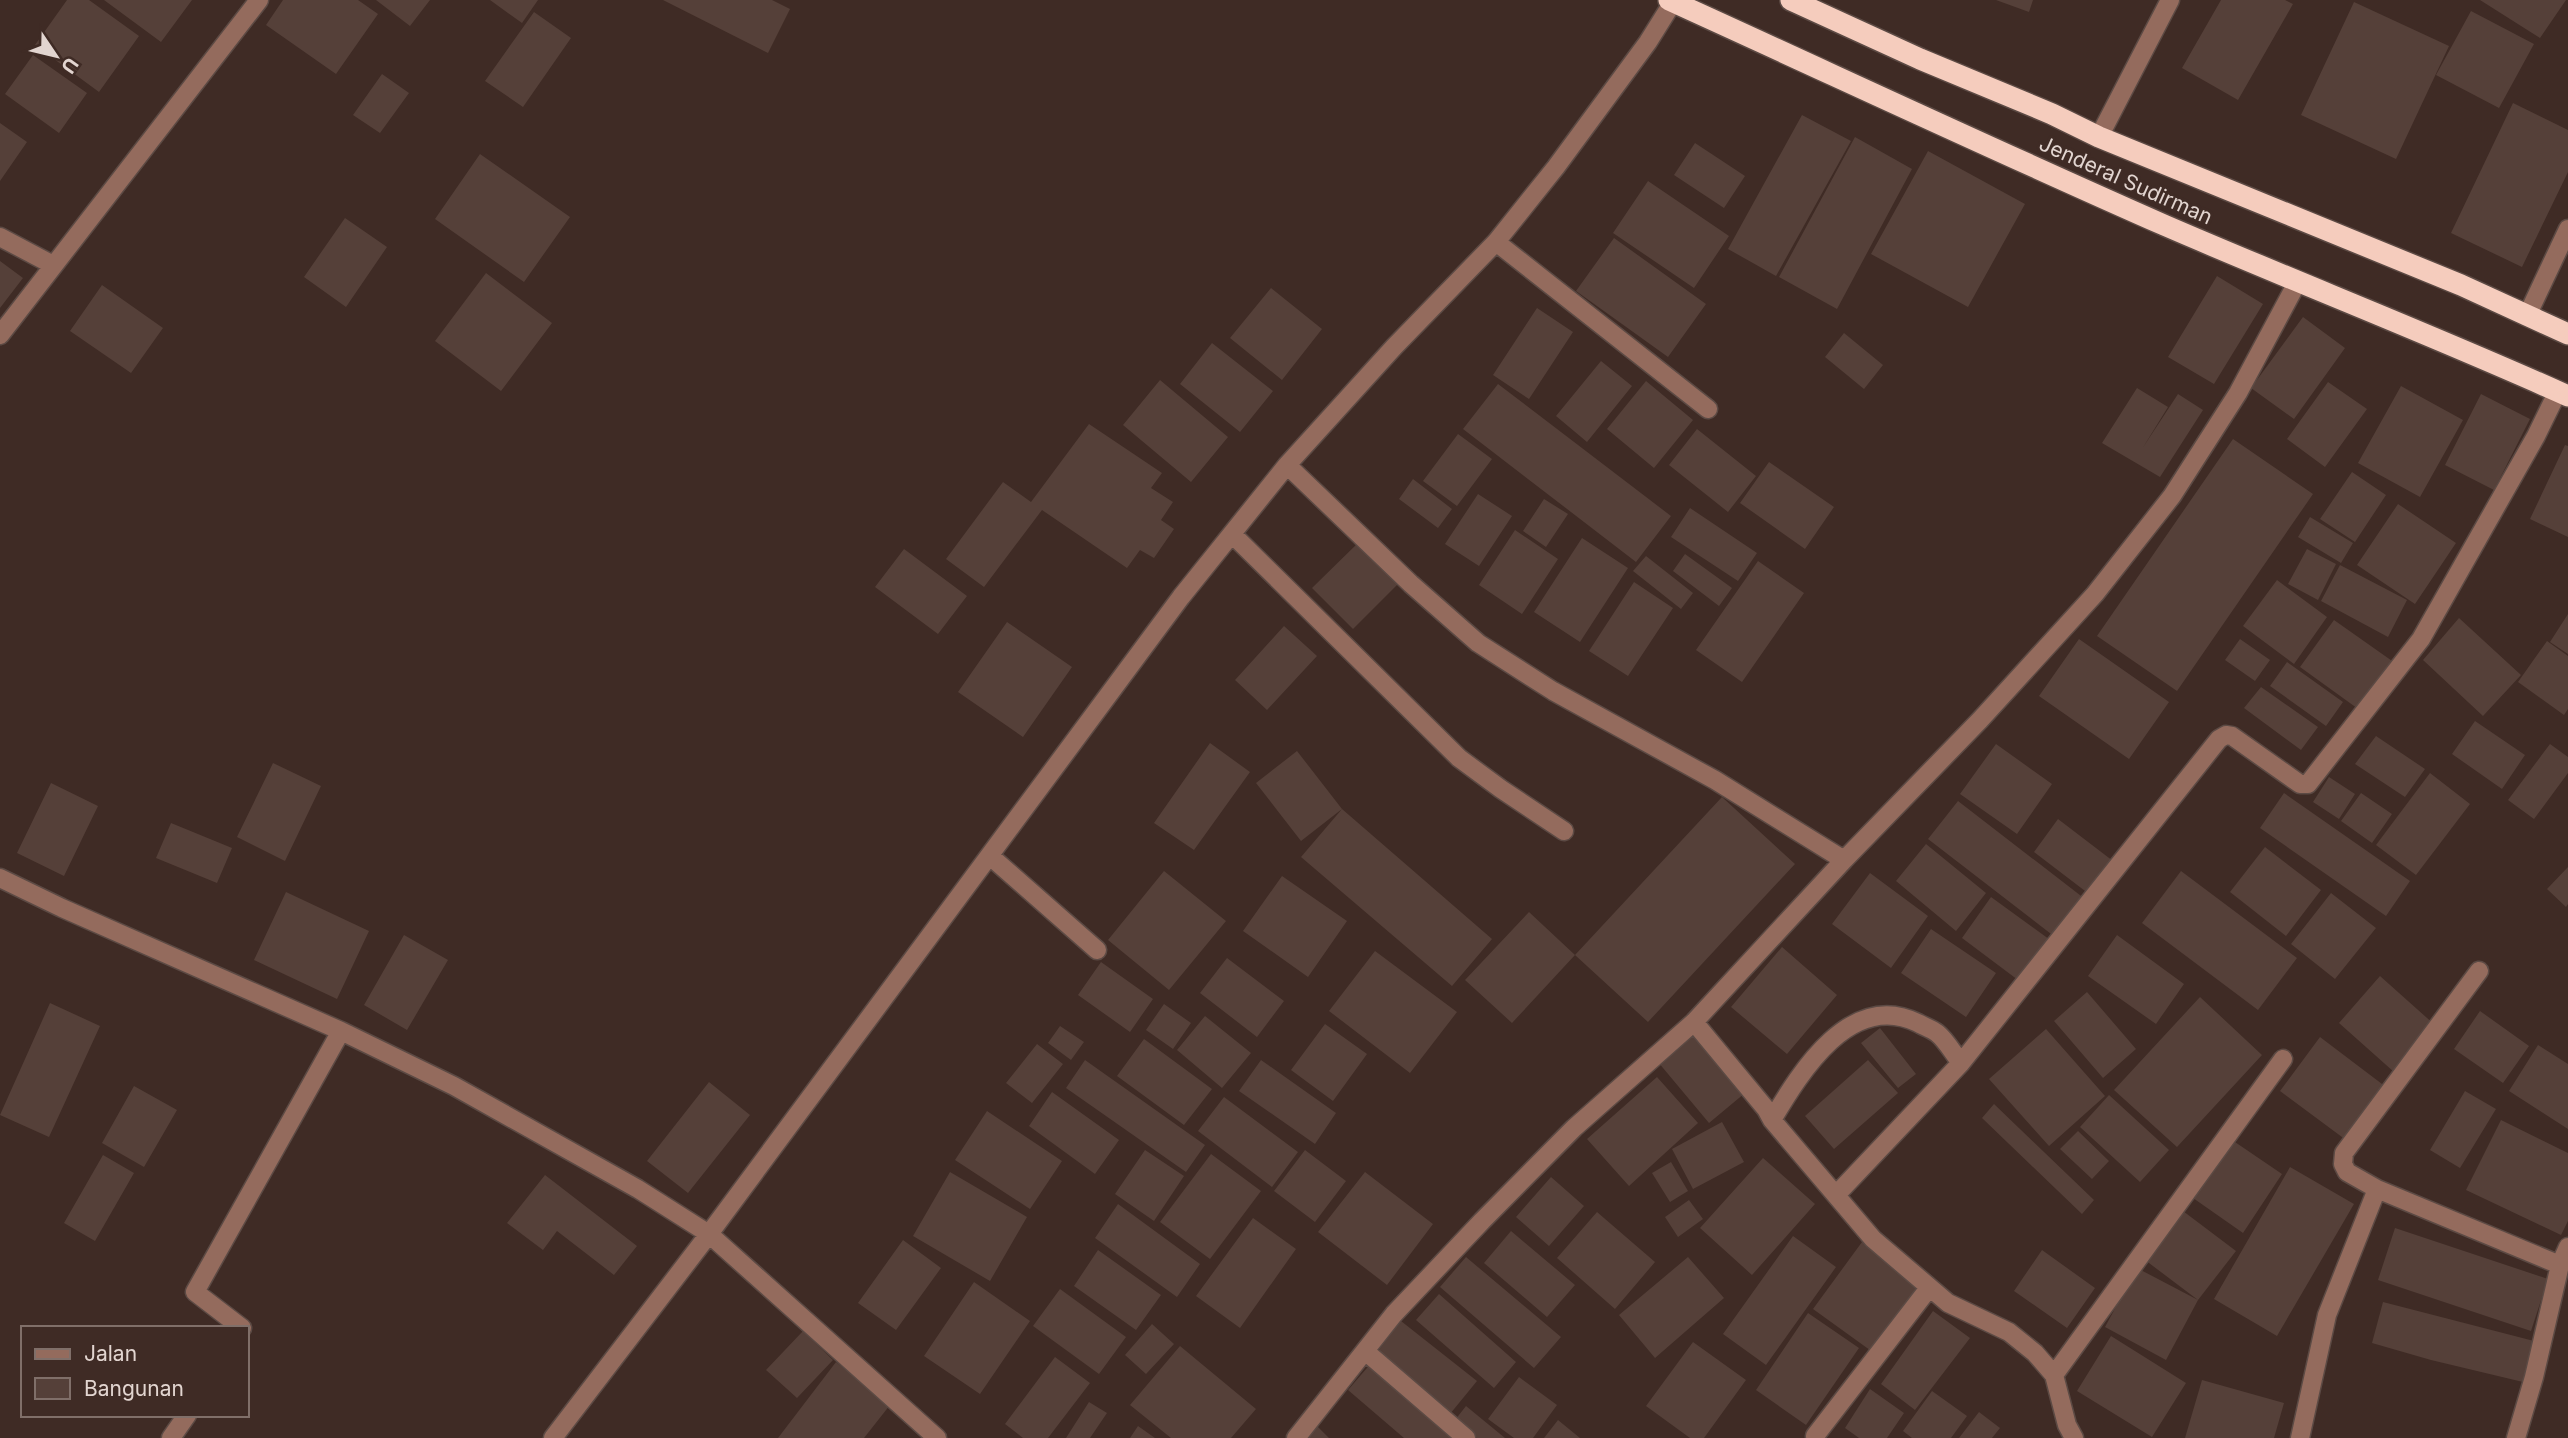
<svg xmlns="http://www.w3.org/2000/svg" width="2568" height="1438" font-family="Inter,sans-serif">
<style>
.building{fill:#554039}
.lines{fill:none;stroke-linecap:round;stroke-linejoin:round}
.minor-casing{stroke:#5c4a44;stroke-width:21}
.highway-casing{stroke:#5c4a44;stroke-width:24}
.minor{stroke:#946b5d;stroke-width:18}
.highway{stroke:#f5ccbd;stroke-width:21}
.labels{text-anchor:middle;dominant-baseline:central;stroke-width:6;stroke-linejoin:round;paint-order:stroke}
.street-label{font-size:21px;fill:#e2d5d0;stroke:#3f2b25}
</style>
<rect width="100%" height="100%" fill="#3f2b25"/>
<!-- building -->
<path class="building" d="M67 0H89L139 36 99 92 35 45Z
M104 0H192L161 42Z
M283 0H358L378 14 336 74 266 25Z
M376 0H430L410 26Z
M490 0H538L522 23Z
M663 0H772L790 9 768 53Z
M1996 0H2033L2029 12Z
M2221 0H2285L2293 4 2238 100 2182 68Z
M2480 0H2566L2540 38Z
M2354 2 2449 46 2396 159 2301 115Z
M2471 11 2534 44 2499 108 2436 75Z
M534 12 571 38 523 107 485 81Z
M33 55 87 93 59 133 5 94Z
M382 74 409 93 380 133 353 115Z
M2513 103 2568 130V172L2522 267 2451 233Z
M1802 115 1851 141 1776 276 1728 249Z
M0 123 27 142 0 181Z
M1855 137 1912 169 1837 309 1779 277Z
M1695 143 1745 176 1724 208 1674 175Z
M1928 151 2025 204 1968 307 1871 254Z
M480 154 570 217 524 282 435 219Z
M1648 181 1729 236 1694 288 1613 233Z
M345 218 387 247 346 307 304 277Z
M1614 238 1706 304 1668 357 1576 291Z
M0 261 23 278 0 308Z
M486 273 552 323 501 391 435 341Z
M2217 276 2263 304 2214 384 2168 357Z
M102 285 163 328 131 373 70 331Z
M1271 288 1322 329 1282 380 1230 338Z
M1537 308 1573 332 1529 399 1493 375Z
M2303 317 2345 348 2294 419 2251 388Z
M1844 333 1883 365 1864 389 1825 357Z
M1212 343 1273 391 1240 432 1180 384Z
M1601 361 1632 386 1587 442 1556 416Z
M1160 380 1228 437 1191 482 1123 425Z
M1646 381 1693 420 1654 468 1607 429Z
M2328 382 2367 409 2325 467 2287 439Z
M1498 384 1671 516 1636 562 1463 429Z
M2401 386 2463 420 2420 497 2358 463Z
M2137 388 2168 407 2142 449 2178 394 2203 410 2160 477 2102 443Z
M2481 394 2530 419 2494 490 2445 465Z
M1089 424 1162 473 1151 488 1173 502 1161 520 1174 529 1154 558 1140 550 1127 568 1042 510 984 587 946 559 1003 482 1031 502Z
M1697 429 1756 476 1728 512 1669 465Z
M1458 434 1492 459 1457 506 1423 481Z
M2233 439 2313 494 2177 691 2097 636Z
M2565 445 2568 446V537L2530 519Z
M1769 462 1834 507 1805 549 1740 503Z
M2352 472 2386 495 2355 542 2320 519Z
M1413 479 1452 509 1438 528 1399 499Z
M1478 494 1512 516 1479 566 1445 544Z
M1544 499 1568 514 1546 547 1523 531Z
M2398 504 2456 543 2415 604 2357 565Z
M1690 508 1757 553 1738 581 1671 537Z
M2310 517 2353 543 2341 563 2298 537Z
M1515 530 1558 559 1522 614 1479 585Z
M1582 538 1628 568 1580 642 1534 612Z
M1361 540 1401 581 1353 629 1312 588Z
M904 549 967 596 938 634 875 587Z
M2307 549 2336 564 2318 600 2288 584Z
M1685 554 1732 588 1719 606 1673 571Z
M1646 556 1693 593 1681 609 1633 571Z
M1758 561 1804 593 1742 682 1696 650Z
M2340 565 2407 600 2388 637 2321 601Z
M2277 580 2327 617 2294 664 2243 626Z
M1634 582 1673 608 1628 676 1589 651Z
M2568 614V654L2550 642Z
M2459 618 2521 675 2483 716 2423 660Z
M2334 620 2395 663 2361 711 2300 667Z
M1007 622 1072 667 1023 737 958 692Z
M1284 626 1317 656 1267 710 1235 680Z
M2079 639 2169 702 2129 759 2039 696Z
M2240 639 2270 660 2255 681 2225 660Z
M2547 641 2568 656V709L2564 715 2518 682Z
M2287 662 2343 702 2326 726 2270 686Z
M2261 687 2318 727 2301 750 2244 708Z
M2475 721 2525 755 2502 789 2452 754Z
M2376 736 2425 769 2405 797 2355 764Z
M1210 743 1250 772 1194 850 1154 823Z
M1996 744 2052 784 2017 834 1960 794Z
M2550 744 2568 757V773L2534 819 2508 800Z
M1297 751 1342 809 1301 841 1256 783Z
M273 763 321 786 285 861 237 837Z
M2430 773 2470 804 2416 875 2376 845Z
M2329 777 2355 794 2339 819 2313 802Z
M51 783 98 806 64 876 17 853Z
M2284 793 2410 881 2386 916 2260 828Z
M2361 793 2392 814 2372 843 2341 821Z
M1722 797 1795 864 1648 1022 1575 955 1512 1023 1465 980 1529 912 1575 955Z
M1958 801 2085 899 2055 937 1928 839Z
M1342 809 1492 939 1452 986 1301 857Z
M2058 819 2113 861 2089 894 2034 852Z
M171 823 232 848 217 883 156 858Z
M1926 844 1986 893 1956 931 1896 881Z
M2265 847 2321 890 2286 936 2230 892Z
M2568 867V904L2566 907 2547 889Z
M1164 871 1226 921 1169 990 1108 940Z
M2181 871 2297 958 2258 1010 2142 923Z
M1870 873 1928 916 1891 968 1832 924Z
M1282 876 1347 921 1308 977 1243 931Z
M286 892 369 931 337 999 254 960Z
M2331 893 2376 928 2335 979 2291 944Z
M1991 897 2053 942 2022 983 1962 938Z
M1931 929 1996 973 1966 1017 1901 973Z
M404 935 448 960 407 1030 364 1005Z
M2117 935 2184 984 2156 1024 2088 976Z
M1782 947 1837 995 1787 1054 1731 1007Z
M1375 951 1457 1012 1410 1073 1329 1011Z
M1227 958 1284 1001 1257 1037 1200 993Z
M1101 962 1153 999 1130 1032 1078 995Z
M2380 976 2436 1026 2394 1072 2339 1023Z
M2087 992 2136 1049 2103 1078 2054 1021Z
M2200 997 2262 1055 2177 1147 2114 1090Z
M50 1003 100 1026 49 1137 0 1115Z
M1164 1004 1191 1023 1173 1049 1146 1030Z
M2480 1011 2529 1046 2503 1083 2454 1049Z
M1205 1016 1251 1053 1222 1088 1177 1050Z
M1325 1024 1367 1054 1333 1101 1291 1070Z
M1060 1026 1084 1042 1071 1060 1048 1043Z
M1880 1028 1916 1074 1898 1088 1861 1043Z
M2046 1029 2105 1096 2049 1146 1989 1079Z
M1694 1033 1745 1093 1709 1123 1658 1062Z
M2320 1037 2386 1087 2346 1140 2280 1091Z
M1144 1039 1212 1089 1184 1125 1117 1076Z
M1037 1044 1063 1064 1032 1103 1006 1083Z
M2538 1045 2568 1064V1129L2509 1091Z
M1085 1060 1205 1145 1186 1172 1066 1088Z
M1261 1060 1336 1113 1315 1144 1239 1091Z
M1868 1060 1898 1093 1834 1149 1805 1116Z
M1657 1077 1698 1123 1629 1186 1587 1139Z
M709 1082 750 1115 688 1193 647 1161Z
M134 1086 177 1110 144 1167 102 1143Z
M2465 1091 2496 1109 2460 1168 2430 1150Z
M1052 1092 1119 1140 1095 1174 1029 1126Z
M2109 1095 2169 1150 2140 1182 2080 1127Z
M1224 1097 1298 1152 1272 1187 1198 1131Z
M1994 1104 2094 1200 2082 1214 1982 1118Z
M987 1111 1062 1161 1030 1209 955 1160Z
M2501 1120 2568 1153V1221L2561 1235 2466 1190Z
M1722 1122 1744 1162 1693 1189 1672 1149Z
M2078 1131 2109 1161 2092 1179 2060 1149Z
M2232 1140 2282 1174 2243 1233 2193 1198Z
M1145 1150 1184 1176 1154 1221 1115 1194Z
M1305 1150 1346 1181 1315 1222 1274 1191Z
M1211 1154 1261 1191 1210 1259 1160 1222Z
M103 1155 134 1173 95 1241 64 1223Z
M1763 1158 1815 1204 1752 1275 1700 1228Z
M1671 1162 1688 1191 1670 1202 1652 1173Z
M2290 1167 2354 1204 2277 1336 2214 1299Z
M950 1172 1027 1217 990 1281 913 1236Z
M1365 1172 1433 1224 1387 1285 1318 1232Z
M545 1175 637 1246 614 1275 557 1231 543 1250 507 1223Z
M1551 1177 1584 1206 1549 1246 1516 1217Z
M1689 1200 1703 1219 1678 1237 1665 1217Z
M1118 1204 1200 1264 1177 1297 1095 1238Z
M2183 1211 2236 1251 2198 1300 2166 1360 2105 1327 2137 1268 2198 1300 2145 1260Z
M1597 1212 1655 1262 1615 1309 1557 1258Z
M1253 1218 1296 1249 1240 1328 1196 1296Z
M2395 1228 2548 1279 2531 1331 2378 1280Z
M1511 1231 1575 1285 1547 1317 1484 1263Z
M1793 1236 1836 1267 1766 1365 1723 1334Z
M903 1240 941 1268 896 1330 858 1303Z
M1862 1242 1923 1286 1874 1353 1813 1309Z
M1098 1250 1161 1295 1136 1330 1074 1286Z
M2042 1250 2095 1288 2067 1328 2014 1291Z
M1466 1257 1561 1337 1534 1368 1440 1287Z
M1688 1257 1724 1298 1655 1358 1619 1315Z
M974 1282 1030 1321 980 1394 924 1356Z
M1060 1289 1126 1337 1099 1374 1033 1326Z
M1439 1294 1516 1362 1494 1388 1416 1320Z
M2383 1302 2534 1341 2523 1382 2431 1360 2372 1343Z
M1933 1311 1970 1338 1915 1410 1881 1384Z
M1808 1313 1859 1348 1806 1425 1756 1390Z
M1401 1321 1477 1381 1450 1414 1375 1355Z
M1152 1324 1174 1344 1146 1374 1125 1355Z
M803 1331 833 1360 797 1398 766 1370Z
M2111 1336 2186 1383 2152 1437 2077 1391Z
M1693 1342 1746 1380 1704 1438H1690L1646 1406Z
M1180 1346 1256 1409 1231 1438H1171L1130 1405Z
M1055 1357 1090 1383 1048 1438H1023L1005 1424Z
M1373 1361 1455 1438H1404L1348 1390Z
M836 1362 890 1405 864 1438H778Z
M1519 1377 1557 1405 1533 1438H1514L1488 1419Z
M2202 1380 2284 1403 2274 1438H2185Z
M1870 1389 1904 1413 1887 1438H1859L1845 1428Z
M1932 1391 1967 1416 1951 1438H1912L1903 1431Z
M1089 1402 1107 1413 1090 1438H1066Z
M1466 1406 1505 1438H1477L1455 1420Z
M1979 1412 2000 1428 1992 1438H1959Z
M1558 1420 1580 1438H1544Z
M1315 1424 1329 1438H1301Z
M1138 1426 1155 1438H1130Z"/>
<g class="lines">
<!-- minor casing -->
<g class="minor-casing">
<path id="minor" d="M2099 137 2170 0
M0 237 53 265
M1496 242 1708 409
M2527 316 2568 229
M0 335 259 0
M1287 465 1411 584 1478 643 1553 691 1715 780 1844 860
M1232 534 1459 758 1501 789 1564 831
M990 856 1097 950
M0 878 62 908 341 1031 454 1086 638 1189 709 1234 937 1438
M2479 971 2344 1153 2343 1164 2347 1172 2377 1189 2560 1265
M1694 1022 1766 1109 1772 1120 1873 1239 1948 1303 2009 1332 2035 1353 2054 1375 2067 1425 2074 1438
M1772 1120C1801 1071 1851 990 1918 1023 1923 1026 1932 1029 1937 1033 1946 1040 1953 1053 1961 1063L2219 739 2226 735 2232 736 2300 784H2308L2421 639 2536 436 2558 391
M1836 1195 1961 1063
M242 1328 195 1292 341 1031
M1365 1351 1466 1438
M2054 1375 2283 1059
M1815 1436 1929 1288
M171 1438 187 1415
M553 1438 709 1234 1181 597 1287 465 1394 347 1496 242 1556 167 1648 42 1673 2
M1296 1438 1394 1314 1482 1221 1574 1128 1694 1022 1844 860 1980 720 2095 594 2172 496 2238 393 2298 281
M2300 1438 2327 1315 2377 1189
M2516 1438 2534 1377 2560 1265 2568 1247"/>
</g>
<!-- highway casing -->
<g class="highway-casing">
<path id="highway" d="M1669 0C1834 75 1998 152 2164 225 2298 283 2435 336 2568 396
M1791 0 1920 59 2052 114 2099 137 2461 285 2568 334"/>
</g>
<!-- minor -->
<use href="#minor" class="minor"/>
<!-- highway -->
<use href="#highway" class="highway"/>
</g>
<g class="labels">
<!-- street labels -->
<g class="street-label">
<text transform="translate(2126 180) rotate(24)">Jenderal Sudirman</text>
</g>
</g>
<!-- legend -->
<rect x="21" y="1326" width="228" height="91" fill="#3f2b25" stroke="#806f69" stroke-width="2"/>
<rect x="35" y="1349" width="35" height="10" fill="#946b5d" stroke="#806f69" stroke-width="2"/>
<text x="84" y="1361" font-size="21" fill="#e2d5d0">Jalan</text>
<rect x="35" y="1378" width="35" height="21" fill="#554039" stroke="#806f69" stroke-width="2"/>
<text x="84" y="1396" font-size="21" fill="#e2d5d0">Bangunan</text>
<!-- north arrow -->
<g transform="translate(56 56) rotate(125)" stroke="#3f2b25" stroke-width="5" paint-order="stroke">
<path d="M0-5L12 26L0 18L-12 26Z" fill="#e2d5d0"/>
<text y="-10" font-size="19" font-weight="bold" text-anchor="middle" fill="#e2d5d0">U</text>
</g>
</svg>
